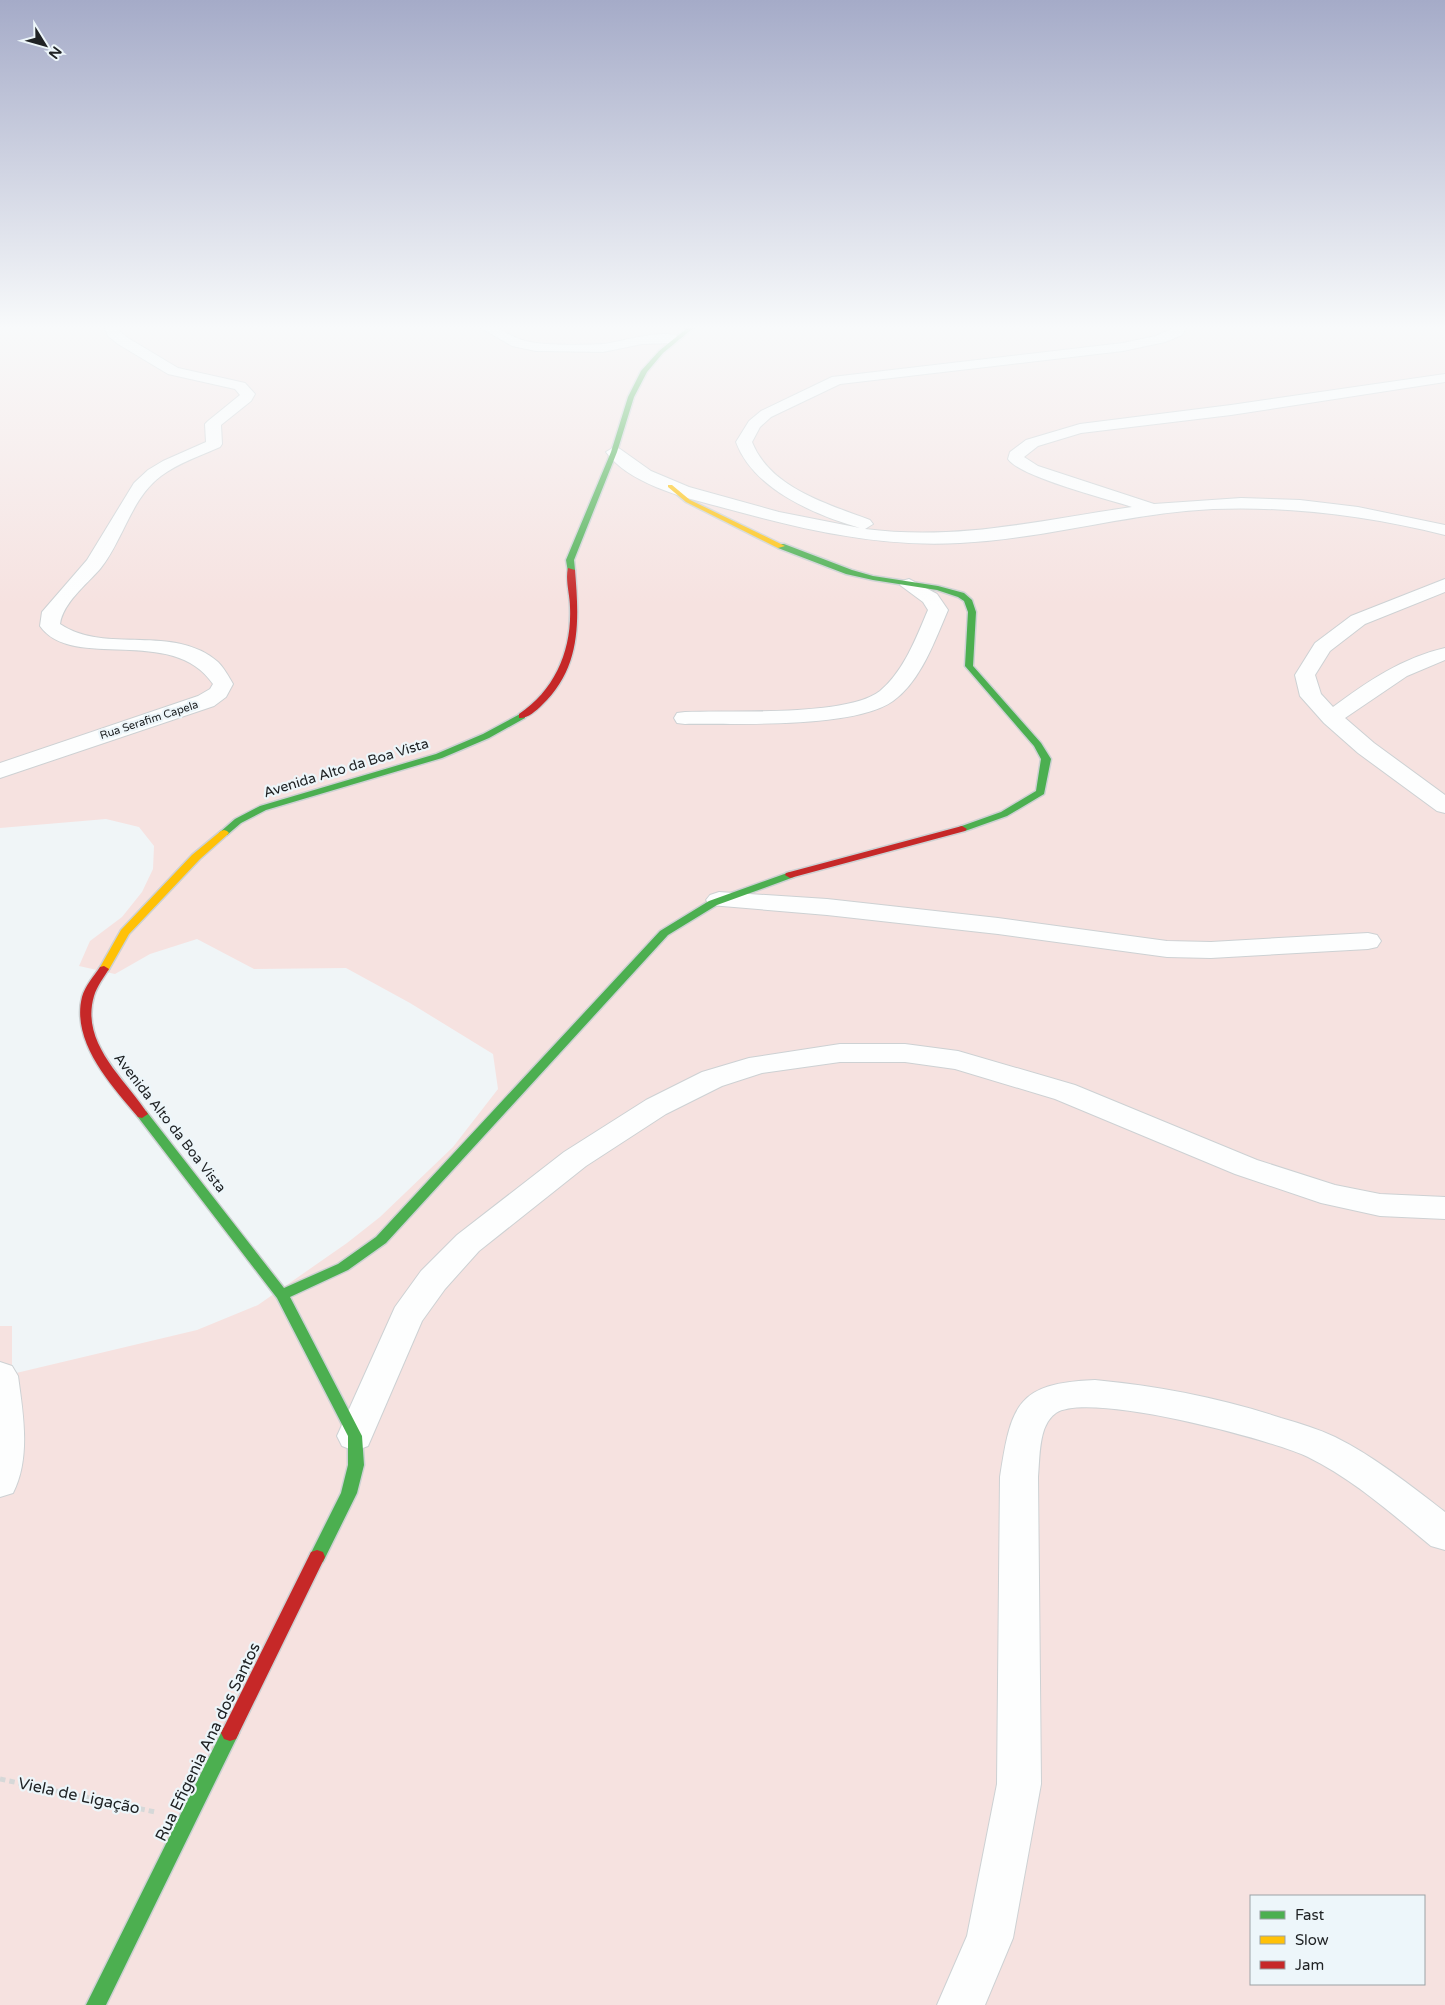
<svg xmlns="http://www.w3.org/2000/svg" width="1445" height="2005" font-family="'Varela Round',sans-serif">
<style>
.green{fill:#f6e2e0;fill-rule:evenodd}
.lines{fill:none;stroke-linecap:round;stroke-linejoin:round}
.street-casing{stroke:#cdd1d3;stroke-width:2}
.fast-casing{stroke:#cdd1d3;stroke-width:3}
.slow-casing{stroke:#cdd1d3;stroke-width:3}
.jam-casing{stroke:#cdd1d3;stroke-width:3}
.path{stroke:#d6d8d8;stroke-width:5;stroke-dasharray:5.5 4;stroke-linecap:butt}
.street{fill:#fdfefe;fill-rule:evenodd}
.fast{fill:#4caf50;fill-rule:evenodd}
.slow{fill:#ffc107;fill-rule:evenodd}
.jam{fill:#c62828;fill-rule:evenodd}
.labels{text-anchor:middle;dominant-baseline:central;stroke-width:4.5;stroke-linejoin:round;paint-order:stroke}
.far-street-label{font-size:11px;fill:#202325;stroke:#edf6fa}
.street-label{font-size:14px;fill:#202325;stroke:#edf6fa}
.near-street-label{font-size:16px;fill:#202325;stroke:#edf6fa}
</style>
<rect width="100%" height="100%" fill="#f0f5f7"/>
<!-- green -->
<path class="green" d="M0 325H1445V2005H0V1326H12V1374L197 1330 258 1305 347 1243 380 1217 453 1147 498 1089 493 1054 410 1003 346 968 254 969 197 939 150 954 115 974 79 966 90 941 122 917 142 892 153 869 154 846 139 827 106 819 0 828ZM1251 1896H1424V1984H1251Z"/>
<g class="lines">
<!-- street casing -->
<g class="street-casing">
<path id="street" d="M104 325H118L119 331 128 338 178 368 245 383 255 394 251 401 221 425 222 444 220 447C200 456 178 463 161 476 131 498 123 541 100 569 86 585 63 603 60 624 106 655 174 623 218 662 224 668 229 677 233 684L226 697 214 706 0 778V763L198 696 210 689 213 684C173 624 72 672 40 626L42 612 87 560 134 483 148 470 163 461 206 442 205 424 208 421 240 395 235 389 168 374 118 344 108 336Z
M476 325C498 324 504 334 522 340 540 346 583 345 603 344 618 343 671 326 681 339L674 343 642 344 603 352 536 351 512 346Z
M1173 325H1187L1182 335 1165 342 1123 351 840 384 771 417 760 427 752 442C770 488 828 504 870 520L873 524 865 529C958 541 1041 520 1132 507 1108 499 1020 477 1008 459L1010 452 1026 440 1080 424 1231 405 1445 374V382L1231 415 1081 433 1038 446 1024 457 1038 466 1154 504 1241 498 1300 500 1358 507 1445 525V535C1369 516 1292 506 1213 509 1128 513 1045 539 960 543 877 548 797 528 717 506 682 497 628 483 606 452L614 447 620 449 651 471 689 487 779 512 860 528C815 515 753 489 736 442L749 421 761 411 832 377 1123 343 1156 336 1171 329Z
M909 579 937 594 948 610C935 640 921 681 893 701 854 729 735 723 685 724L677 723 674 718 677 713 685 712C729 710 847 717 880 691 904 671 916 638 928 610L923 602 900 585 902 581Z
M1445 579V592L1365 624 1330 651 1315 675 1321 694 1333 707C1368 681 1402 658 1445 648V660L1407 676 1345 718 1374 743 1445 795V813L1437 811 1358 753 1324 723 1300 696 1295 675 1315 643 1351 616Z
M719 892 827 899 998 918 1167 941 1211 942 1368 933 1377 935 1381 941 1377 947 1368 949 1211 958 1167 957 998 934 827 915 710 905 706 900 710 895Z
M840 1044H905L958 1051 1075 1085 1257 1160 1335 1185 1380 1194 1445 1197V1219L1380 1216 1321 1203 1235 1174 1055 1099 955 1069 905 1062H840L762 1073 722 1086 666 1114 586 1166 479 1251 445 1289 422 1321 368 1446 355 1451 342 1446 337 1436 395 1307 421 1271 457 1235 564 1152 646 1100 702 1072 749 1058Z
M0 1362 12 1366 18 1376C23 1413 31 1458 13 1493L0 1497Z
M1095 1380C1158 1386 1221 1398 1281 1418 1299 1423 1318 1429 1335 1437 1375 1457 1410 1485 1445 1512V1550L1431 1546C1392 1514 1353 1479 1308 1457 1270 1439 1089 1391 1056 1413 1038 1425 1040 1458 1038 1477L1041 1784 1013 1938 985 2005H937L967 1936 997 1784 1000 1477C1011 1405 1017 1383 1095 1380Z"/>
</g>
<!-- fast casing -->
<g class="fast-casing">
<path id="fast" d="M691 325H697L663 353 647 372 634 397 617 452 574 560 575 570 568 572 566 560 611 452 628 397 641 371 659 351Z
M778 544H784L852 570 873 576 938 586 964 593 972 600 976 612 973 666 1041 743 1051 759 1044 794 1007 816 965 831H959L957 829 959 827 1001 812 1036 791 1041 759 1034 746 965 666 968 612 964 601 958 597 937 590 873 580 846 574 778 548Z
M522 713 525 714V718L489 738 442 758 266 810 241 823 227 835H221L219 833 235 819 260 806 436 754 483 734Z
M790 872 795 875 794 877 717 905 668 935 386 1243 348 1270 290 1297 362 1436 364 1465 357 1493 323 1562 317 1564 311 1562 309 1557 341 1493 348 1465V1436L277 1298 138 1117 136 1114 138 1111H146L284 1288 338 1264 376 1237 660 931 709 901Z
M230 1725 236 1727 239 1733 106 2005H86L224 1727Z"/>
</g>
<!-- slow casing -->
<g class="slow-casing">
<path id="slow" d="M668 485H672L690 500 785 546 778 548 686 502 668 487Z
M224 830 227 831 229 833 227 835 200 859 129 934 108 971H100L99 969 121 930 192 855 221 831Z"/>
</g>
<!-- jam casing -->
<g class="jam-casing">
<path id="jam" d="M568 568 575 570C579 620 582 667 542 705 536 711 527 719 519 718V714C555 690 572 650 570 607 570 595 565 580 568 568Z
M962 826 967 829 965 831 790 878 785 875 786 873Z
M104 966 109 969C104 977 97 986 94 996 80 1043 125 1079 148 1114L142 1118 138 1117C111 1085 71 1042 82 997 85 986 94 976 100 967Z
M317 1550 323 1552 325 1557 236 1739 230 1741 224 1739 221 1733 224 1727 311 1552Z"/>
</g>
<!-- path -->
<path class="path" d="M0 1779 155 1812"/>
<!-- street -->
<use href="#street" class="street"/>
<!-- fast -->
<use href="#fast" class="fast"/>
<!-- slow -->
<use href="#slow" class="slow"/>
<!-- jam -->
<use href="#jam" class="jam"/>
</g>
<!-- sky -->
<linearGradient id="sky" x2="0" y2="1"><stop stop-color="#a5abc8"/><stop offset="0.54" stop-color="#f8fafb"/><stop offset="1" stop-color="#f8fafb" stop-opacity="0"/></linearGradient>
<rect width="1445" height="606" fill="url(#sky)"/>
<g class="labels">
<!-- far-street labels -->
<g class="far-street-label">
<text transform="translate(149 720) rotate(-18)">Rua Serafim Capela</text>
</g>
<!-- street labels -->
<g class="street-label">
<text transform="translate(346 768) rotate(-17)">Avenida Alto da Boa Vista</text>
<text transform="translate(170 1123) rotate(52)">Avenida Alto da Boa Vista</text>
</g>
<!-- near-street labels -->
<g class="near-street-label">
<text transform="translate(208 1742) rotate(-64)">Rua Efigenia Ana dos Santos</text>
<text transform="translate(79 1796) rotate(12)">Viela de Ligação</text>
</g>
</g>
<!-- legend -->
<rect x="1250" y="1895" width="175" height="90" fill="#edf6fa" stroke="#9ba2a5"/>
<rect x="1260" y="1911" width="25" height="8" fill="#4caf50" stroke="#9ba2a5"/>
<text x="1295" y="1920" font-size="15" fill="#202325">Fast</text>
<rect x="1260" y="1936" width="25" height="8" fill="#ffc107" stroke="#9ba2a5"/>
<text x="1295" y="1945" font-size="15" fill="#202325">Slow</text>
<rect x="1260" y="1961" width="25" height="8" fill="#c62828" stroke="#9ba2a5"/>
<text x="1295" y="1970" font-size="15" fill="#202325">Jam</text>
<!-- north arrow -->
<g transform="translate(45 45) rotate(127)" stroke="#edf6fa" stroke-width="4" paint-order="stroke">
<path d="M0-4L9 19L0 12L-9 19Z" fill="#202325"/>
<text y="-8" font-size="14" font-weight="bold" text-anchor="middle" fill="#202325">N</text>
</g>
</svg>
